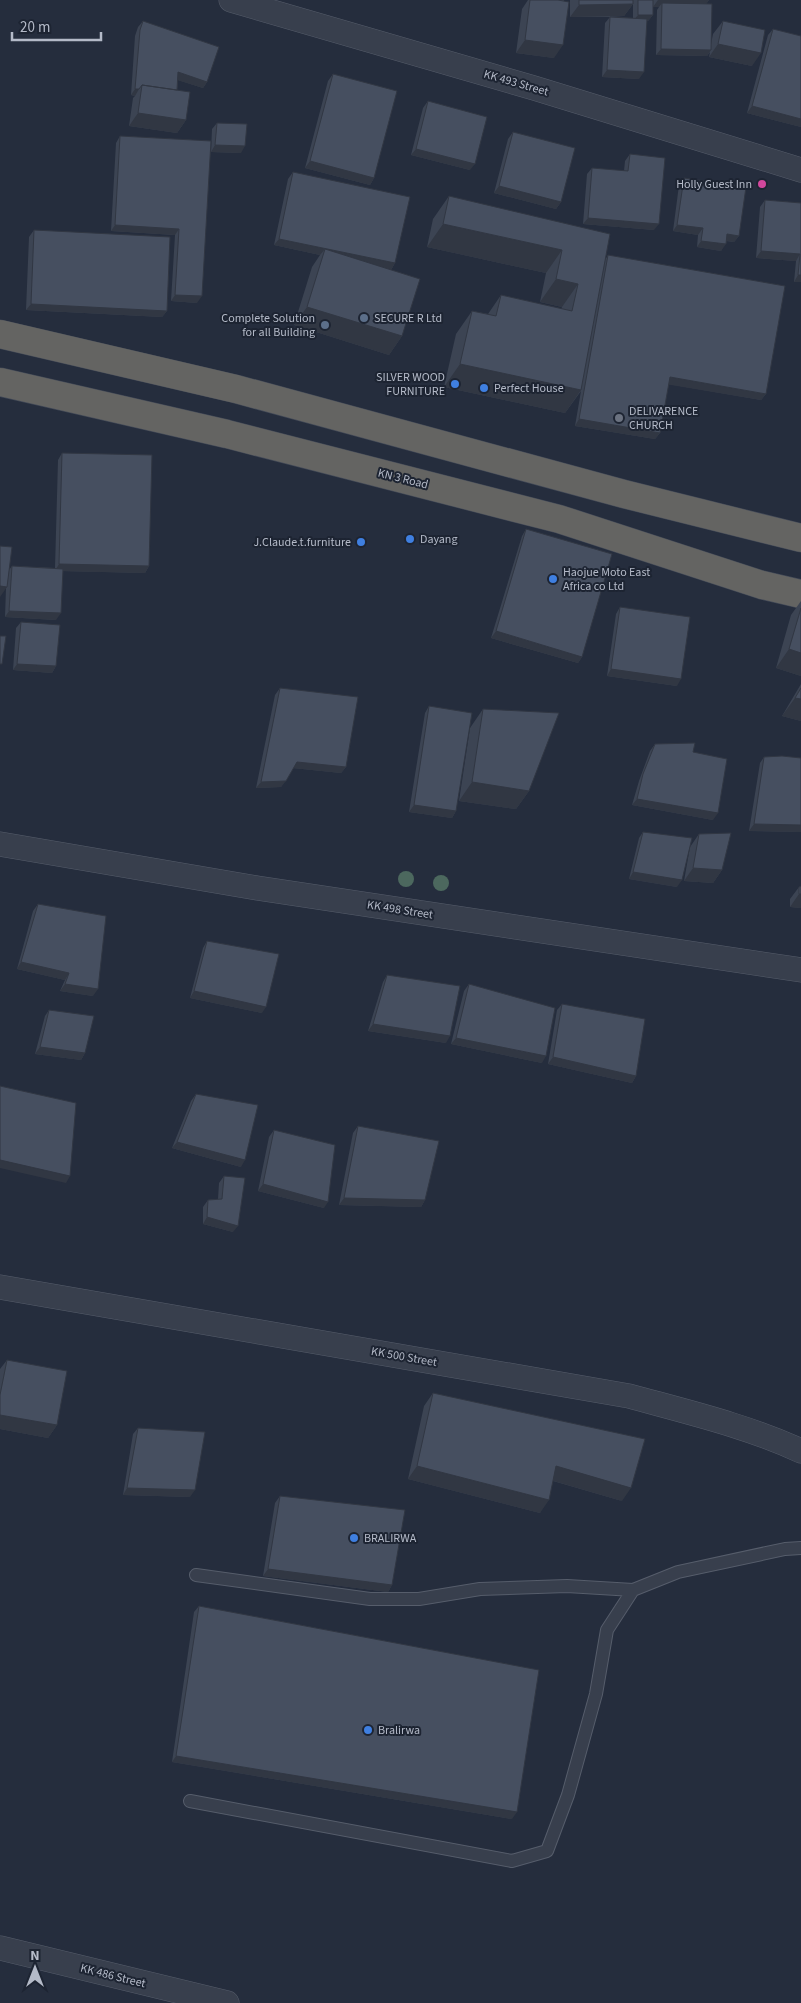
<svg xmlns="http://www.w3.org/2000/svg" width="801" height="2003" font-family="'Source Sans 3',sans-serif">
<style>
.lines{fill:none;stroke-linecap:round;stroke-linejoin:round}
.service-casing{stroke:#565d6b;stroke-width:14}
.minor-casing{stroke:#565d6b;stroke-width:25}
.trunk-casing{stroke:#434a58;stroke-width:29}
.service{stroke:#383f4d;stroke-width:12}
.minor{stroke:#383f4d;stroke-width:24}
.trunk{stroke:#646462;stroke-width:28}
.tree{fill:#4c685e}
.wall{fill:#3c4453;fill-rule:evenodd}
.shaded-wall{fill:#313743}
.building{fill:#464f60;stroke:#313743}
.hotel-dot{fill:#d1479c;stroke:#1d2432;stroke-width:2}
.service-dot{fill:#5c6f8a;stroke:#1d2432;stroke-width:2}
.shop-dot{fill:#3f7fe0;stroke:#1d2432;stroke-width:2}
.worship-dot{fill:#6b7280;stroke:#1d2432;stroke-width:2}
.labels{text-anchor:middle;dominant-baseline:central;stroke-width:4;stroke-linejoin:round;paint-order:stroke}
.street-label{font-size:12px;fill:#b4bac8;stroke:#1d2432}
.poi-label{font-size:12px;fill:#b4bac8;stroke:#1d2432;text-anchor:start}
</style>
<rect width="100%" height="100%" fill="#252d3d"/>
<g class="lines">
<!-- service casing -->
<g class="service-casing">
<path id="service" d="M196 1575 370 1599H419L480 1589 567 1586 633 1590
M190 1801 512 1861 547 1851 568 1795 596 1694 607 1630 633 1590 678 1572 785 1549 801 1548"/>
</g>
<!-- minor casing -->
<g class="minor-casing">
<path id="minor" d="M231 0 534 88 801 170
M0 844 257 888 801 970
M0 1287 629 1396C687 1412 747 1426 801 1451
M0 1948 227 2003"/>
</g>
<!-- trunk casing -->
<g class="trunk-casing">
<path id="trunk" d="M0 334 236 389 624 494 801 538
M0 382 227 434 559 519 762 585 801 594"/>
</g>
<!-- service -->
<use href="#service" class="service"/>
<!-- minor -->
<use href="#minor" class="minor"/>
<!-- trunk -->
<use href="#trunk" class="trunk"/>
</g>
<!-- trees -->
<g class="tree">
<circle cx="406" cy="879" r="8"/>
<circle cx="441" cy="883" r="8"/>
</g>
<!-- wall -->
<path class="wall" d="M528 0H564L554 58 516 53 522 9Z
M570 0H653V15L648 21H647L639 79 602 77 605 23 610 17H570ZM633 4V18L610 17 624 16Z
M653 0H709L706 4 711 44 713 34 723 21 752 66 709 57 710 52 707 56 656 55 657 10 659 7H653Z
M143 21 207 82 203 88 178 80 177 90 186 120 177 133 129 126 133 98 135 96 131 95 135 36 138 27Z
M773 29 801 36V127L747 113 768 35Z
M333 74 374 178 370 185 305 168 328 81Z
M428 101 470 170 411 155 423 108Z
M217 123 241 153 211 152 212 129Z
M513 132 561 202 556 209 494 193 508 139Z
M120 136 211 141 197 303 171 301 175 235 111 231 116 143Z
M630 154 654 230 583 224 587 174 592 168 624 171 625 161Z
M293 172 395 263 391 270 402 336 389 355 294 325 312 267 320 255 274 245 288 179Z
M684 178 739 236 734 242 726 241 721 251 697 247 698 235 673 231 679 185Z
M449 196 605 260 608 255 766 394 761 400 668 384 660 433 655 439 575 426 581 391 565 413 444 387 456 334 472 311 488 314 501 295 561 309 562 307 540 302 546 273 427 247 433 219Z
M765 200 801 203V282H794L796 261 756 258 760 207Z
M34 230 167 311 162 317 26 310 29 237Z
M62 453 149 566 145 573 63 571 56 620 5 617 6 588 9 570 12 566 55 568 58 460Z
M526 529 582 657 578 663 491 638 522 536Z
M801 601V676L776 668 791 615Z
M620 607 677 686 607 676 616 614Z
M21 622 56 666 52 673 13 670 16 628Z
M801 684V721L782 716Z
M280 688 346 767 341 773 293 768 281 787 256 788 275 695Z
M429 706 456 811 452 818 409 812 425 713Z
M483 709 529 791 516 809 459 801 470 728Z
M655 744 693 752 713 820 632 805 639 781 650 751Z
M764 757 801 758V832L749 831 760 763Z
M643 832 677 887 629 879 639 838Z
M699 834 722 870 713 883 684 881 690 847Z
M799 887 801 908 790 907V899Z
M38 904 93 996 60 991 65 980 17 969 33 911Z
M207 941 262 1013 190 998 203 948Z
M387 975 446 1043 368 1031 383 982Z
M469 984 542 1063 451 1044 464 991Z
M562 1004 636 1076 632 1083 548 1064 557 1010Z
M49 1010 85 1053 81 1060 35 1054 45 1016Z
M196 1094 241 1167 172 1148 191 1101Z
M358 1126 425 1200 421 1207 339 1205 353 1133Z
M274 1130 324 1208 258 1191 269 1137Z
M224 1176 233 1232 203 1224V1207L208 1200 218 1199 219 1183Z
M7 1360 57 1425 48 1438 0 1429V1369Z
M433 1393 622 1501 553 1481 540 1513 408 1479 424 1406Z
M138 1428 190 1497 123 1495 133 1434Z
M280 1496 392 1585 388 1592 263 1576 275 1503Z
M199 1606 512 1819 172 1762 194 1612Z"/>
<!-- shaded-wall -->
<path class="shaded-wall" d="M658 0H709L704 7 662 3 659 7H653Z
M633 4 624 16 570 17 579 5Z
M638 15H653L648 21H633Z
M525 40 563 45 554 58 516 53Z
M718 44 761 53 752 66 709 57Z
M661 49 711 50 707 56 656 55Z
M607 70 644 72 639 79 602 77Z
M178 72 207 82 203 88 174 79Z
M135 89H139L135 96 131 95Z
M752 106 801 119V127L747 113Z
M138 113 186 120 177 133 129 126Z
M215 145 245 146 241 153 211 152Z
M416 149 475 164 470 170 411 155Z
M310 161 374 178 370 185 305 168Z
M499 186 561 202 556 209 494 193Z
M588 218 659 224 654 230 583 224Z
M443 224 562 250 546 273 427 247Z
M115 225 179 229 175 235 111 231Z
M677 225 703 228 698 235 673 231Z
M727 234 739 236 734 242 722 240Z
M279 239 395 263 391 270 325 249 320 255 274 245Z
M701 241 726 244 721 251 697 247Z
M761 251 800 254 796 261 756 258Z
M798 275H801V282H794Z
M556 279 578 284 562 307 540 302Z
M175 295 202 296 197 303 171 301Z
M31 304 167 311 162 317 26 310Z
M307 307 402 336 389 355 294 325Z
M460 364 581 390 565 413 444 387Z
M670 377 766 394 761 400 665 384Z
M579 419 660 433 655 439 575 426Z
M59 564 149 566 145 573 55 571Z
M0 586 7 587 0 597Z
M9 611 61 613 56 620 5 617Z
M496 631 582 657 578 663 491 638Z
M789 649 801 653V676L776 668Z
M17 664 56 666 52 673 13 670Z
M611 669 681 679 677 686 607 676Z
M795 698 801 699V721L782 716Z
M297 762 346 767 341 773 292 768Z
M286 781 281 787 256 788 261 782Z
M472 782 529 791 516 809 459 801Z
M637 799 718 813 713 820 632 805Z
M414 805 456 811 452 818 409 812Z
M754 824 801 825V832L749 831Z
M693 868 722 870 713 883 684 881Z
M633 872 682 880 677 887 629 879Z
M799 894H801V908L790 907Z
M21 962 69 973 65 980 17 969Z
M65 984 98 989 93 996 60 991Z
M194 991 266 1007 262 1013 190 998Z
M373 1024 450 1036 446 1043 368 1031Z
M456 1038 546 1056 542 1063 451 1044Z
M40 1047 85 1053 81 1060 35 1054Z
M553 1057 636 1076 632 1083 548 1064Z
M177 1142 245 1160 241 1167 172 1148Z
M0 1160 70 1176 66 1183 0 1168Z
M263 1184 328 1202 324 1208 258 1191Z
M344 1198 425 1200 421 1207 339 1205Z
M207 1217 238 1226 233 1232 203 1224Z
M0 1415 57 1425 48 1438 0 1429Z
M417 1466 549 1500 540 1513 408 1479Z
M556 1466 631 1488 622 1501 547 1479Z
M127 1488 195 1490 190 1497 123 1495Z
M268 1569 392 1585 388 1592 263 1576Z
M176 1756 517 1812 512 1819 172 1762Z"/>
<!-- building -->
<path class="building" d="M530 0H558L569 2 563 45 525 40Z
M579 0H633V4L579 5Z
M638 0H653V15H638Z
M662 3 712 4 711 50 661 49Z
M610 17 647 19 644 72 607 70Z
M143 21 219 47 207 82 178 72 177 90 142 85 139 89H135L140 30Z
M723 21 765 30 761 53 718 44Z
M773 29 801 36V119L752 106Z
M333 74 397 91 374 178 310 161Z
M142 85 190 92 186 120 138 113Z
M428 101 487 117 475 164 416 149Z
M217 123 247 124 245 146 215 145Z
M513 132 575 148 561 202 499 186Z
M120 136 211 141 202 296 175 295 179 229 115 225Z
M630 154 665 158 659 224 588 218 592 168 628 171Z
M293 172 410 197 395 263 279 239Z
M684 178 746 187 739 236 727 234 726 244 701 241 703 228 677 225Z
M449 196 610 234 581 390 460 364 472 311 496 316 501 295 572 311 578 284 556 279 562 250 443 224Z
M765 200 801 203V275H798L800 254 761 251Z
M34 230 170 237 167 311 31 304Z
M325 249 420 279 402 336 307 307Z
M608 255 785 286 766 394 670 377 660 433 579 419Z
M62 453 152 455 149 566 59 564Z
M526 529 612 554 582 657 496 631Z
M0 546 12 547 7 587 0 586Z
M12 566 63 569 61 613 9 611Z
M620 607 690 617 681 679 611 669Z
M801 608V653L789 649Z
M21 622 60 625 56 666 17 664Z
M0 636H6L2 664H0Z
M280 688 358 697 346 767 297 762 286 781 261 782Z
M801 688V699L795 698Z
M429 706 472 713 456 811 414 805Z
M483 709 559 713 529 791 472 782Z
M695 743 693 752 727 759 718 813 637 799 643 774 655 744Z
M782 756 801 758V825L754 824 764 757Z
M643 832 692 838 682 880 633 872Z
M731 833 722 870 693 868 699 834Z
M801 886V894H799V887Z
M38 904 106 916 98 989 65 984 69 973 21 962Z
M207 941 279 954 266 1007 194 991Z
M387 975 460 986 450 1036 373 1024Z
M469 984 555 1008 546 1056 456 1038Z
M562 1004 645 1019 636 1076 553 1057Z
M49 1010 94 1016 85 1053 40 1047Z
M0 1086 76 1103 70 1176 0 1160Z
M196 1094 258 1105 245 1160 177 1142Z
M358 1126 439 1141 425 1200 344 1198Z
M274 1130 335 1145 328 1202 263 1184Z
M224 1176 245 1178 238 1226 207 1217 208 1200 222 1199Z
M7 1360 67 1371 57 1425 0 1415V1395Z
M433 1393 645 1439 631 1488 556 1466 549 1500 417 1466Z
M138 1428 205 1432 195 1490 127 1488Z
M280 1496 405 1510 392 1585 268 1569Z
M199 1606 539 1670 517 1812 176 1756Z"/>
<!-- markers -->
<circle class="hotel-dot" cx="762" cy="184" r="5"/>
<g class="service-dot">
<circle cx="364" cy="318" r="5"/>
<circle cx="325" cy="325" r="5"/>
</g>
<g class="shop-dot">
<circle cx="455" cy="384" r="5"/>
<circle cx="484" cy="388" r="5"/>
<circle cx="410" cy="539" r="5"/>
<circle cx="361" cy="542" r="5"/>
<circle cx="553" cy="579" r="5"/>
<circle cx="354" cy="1538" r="5"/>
<circle cx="368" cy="1730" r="5"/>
</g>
<circle class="worship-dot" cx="619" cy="418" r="5"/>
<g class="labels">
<!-- street labels -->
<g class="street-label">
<text transform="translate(516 83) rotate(16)">KK 493 Street</text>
<text transform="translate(403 479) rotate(14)">KN 3 Road</text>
<text transform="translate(400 910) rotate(9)">KK 498 Street</text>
<text transform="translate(404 1357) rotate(10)">KK 500 Street</text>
<text transform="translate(113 1976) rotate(14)">KK 486 Street</text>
</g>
<!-- poi labels -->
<g class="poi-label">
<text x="752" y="184" text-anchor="end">Holly Guest Inn</text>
<text x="315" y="318" text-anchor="end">Complete Solution<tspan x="315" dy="14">for all Building</tspan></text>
<text x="374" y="318">SECURE R Ltd</text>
<text x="445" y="377" text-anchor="end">SILVER WOOD<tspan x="445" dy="14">FURNITURE</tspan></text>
<text x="494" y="388">Perfect House</text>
<text x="629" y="411">DELIVARENCE<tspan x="629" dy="14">CHURCH</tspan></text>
<text x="420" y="539">Dayang</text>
<text x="351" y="542" text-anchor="end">J.Claude.t.furniture</text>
<text x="563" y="572">Haojue Moto East<tspan x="563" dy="14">Africa co Ltd</tspan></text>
<text x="364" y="1538">BRALIRWA</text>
<text x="378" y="1730">Bralirwa</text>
</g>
</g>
<!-- north arrow -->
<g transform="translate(35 1968)" stroke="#1d2432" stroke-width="4" paint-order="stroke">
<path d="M0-4L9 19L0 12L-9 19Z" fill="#b4bac8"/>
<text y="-8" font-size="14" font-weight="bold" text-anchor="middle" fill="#b4bac8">N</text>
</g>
<!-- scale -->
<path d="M12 32v8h89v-8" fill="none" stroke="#b4bac8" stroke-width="2.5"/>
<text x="20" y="32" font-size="15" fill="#b4bac8" stroke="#1d2432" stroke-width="4" paint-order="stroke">20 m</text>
</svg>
